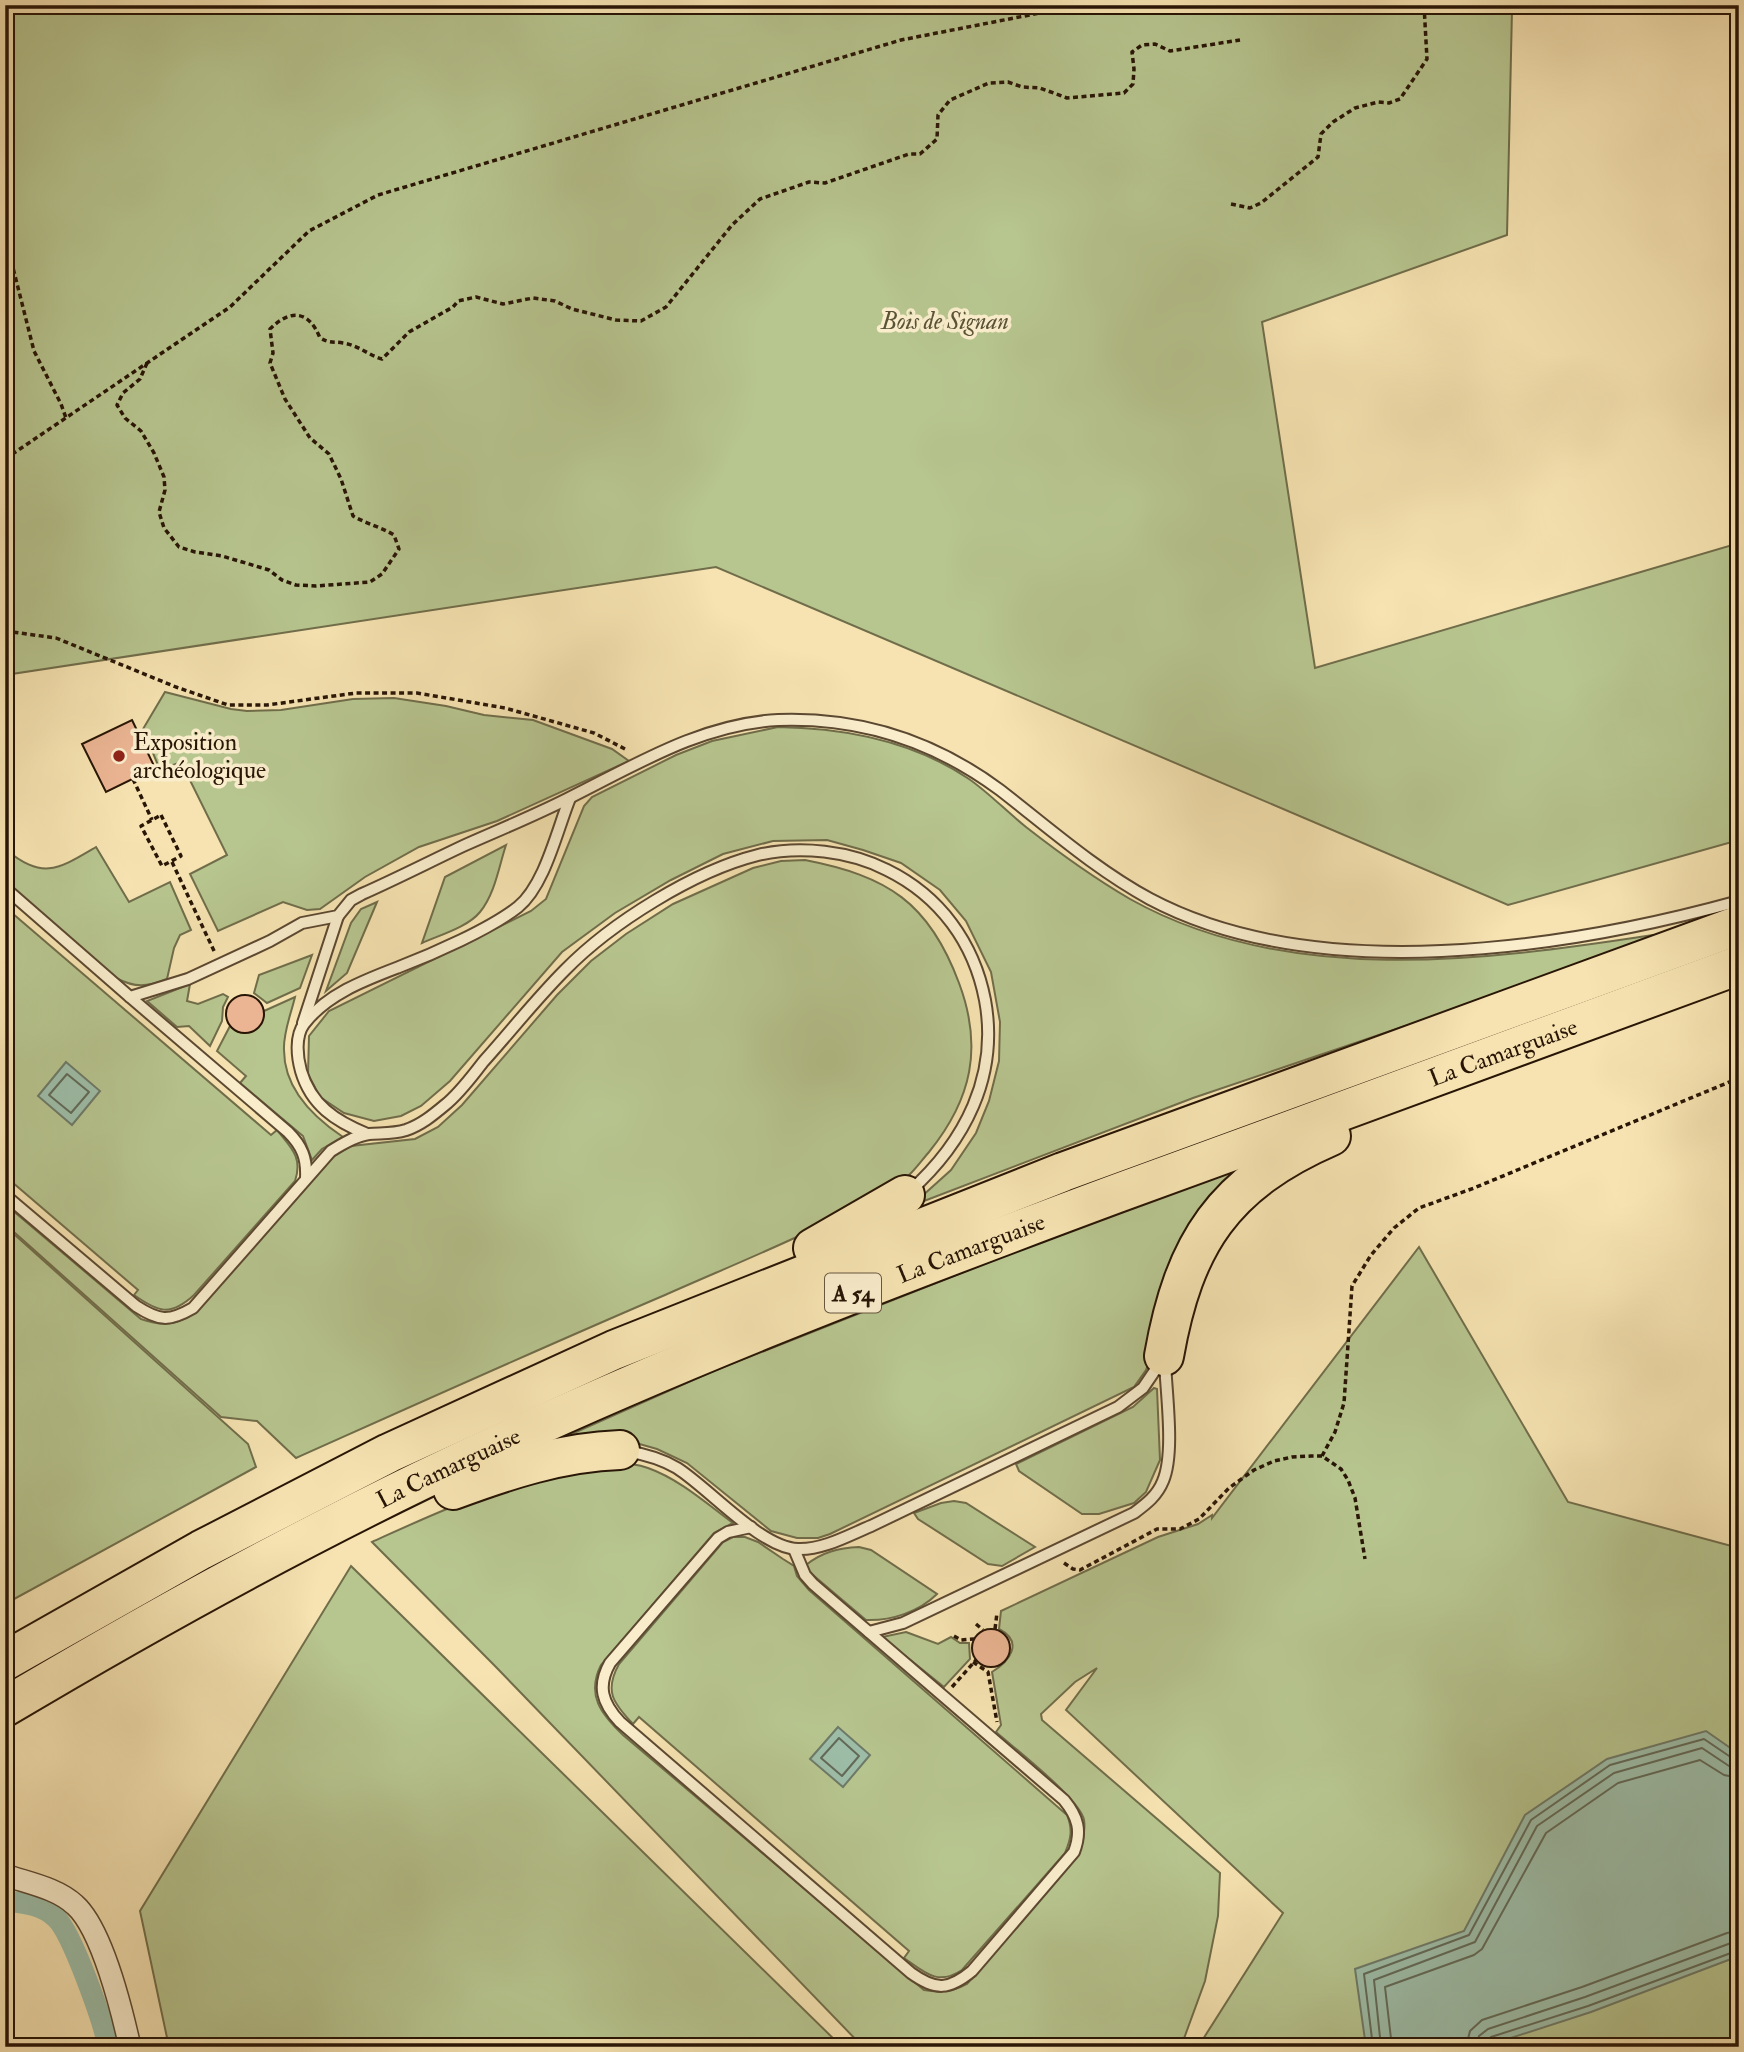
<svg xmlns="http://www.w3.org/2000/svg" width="1744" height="2052" font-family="'IM FELL Double Pica',serif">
<rect width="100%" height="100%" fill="#f6e3b1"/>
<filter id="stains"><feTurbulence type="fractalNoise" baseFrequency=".00286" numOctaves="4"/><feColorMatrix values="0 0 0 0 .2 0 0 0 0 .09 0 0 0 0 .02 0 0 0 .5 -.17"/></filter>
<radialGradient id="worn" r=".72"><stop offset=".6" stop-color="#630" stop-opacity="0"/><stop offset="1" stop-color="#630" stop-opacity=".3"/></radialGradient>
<g fill="#b7c58f" stroke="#706d4a" stroke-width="2">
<polygon points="5,5 1520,5 1512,10 1507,235 1262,322 1315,668 1739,543 1739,840 1508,905 716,567 5,675"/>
<polygon points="165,692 231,709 247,711 281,710 353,699 394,698 446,706 484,715 533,720 612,749 629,761 497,821 419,847 365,877 320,909 307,910 283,902 218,931 190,874 227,855 181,762 160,770 143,729"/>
<path d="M778,727c66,1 135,14 191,52 20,14 37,32 57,48 32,25 68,51 104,72 157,88 353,62 523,36l2,3 -117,43 -345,117 -282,108 40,-36 25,-37 13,-32 10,-40 1,-39 -9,-50 -25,-51 -26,-31 -39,-27 -38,-13 -36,-10 -54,1 -50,13 -52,26 -56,33 -53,39 -112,129 -29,25 -20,10 -27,5 -30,-8 -24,-16 -12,-23 1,-38 20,-25 202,-100 15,-12 38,-93 8,-9 84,-42 36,-14z"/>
<path d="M506,845c-7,21 -11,49 -26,67 -12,15 -40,23 -58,31l23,-66z"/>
<path d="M96,847l33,55 41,-20 21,48 -11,5 -6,13 -7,31c-20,8 -32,9 -51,-1l-111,-95v-34c38,31 52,21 91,-2z"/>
<path d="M805,860c82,16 124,42 154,123 24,64 13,116 -30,169 -7,8 -14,18 -22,25 -32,25 -69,41 -106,58 -45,21 -91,40 -136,60 -124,53 -246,108 -369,163l-39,-37 -36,-4 -216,-193v-20l136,115c23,8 37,6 56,-8l136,-154 18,-11 64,-7 23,-12 24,-22 95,-110 34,-34 35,-27 47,-30 80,-36 28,-7z"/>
<polygon points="377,902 347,973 326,991 351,923 361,909"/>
<path d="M5,907l266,228 6,-5c14,18 26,27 18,51l-101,114c-24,22 -36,17 -60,0l4,-5 -133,-114z"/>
<polygon points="312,955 300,988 267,1003 254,993 259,975"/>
<polygon points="190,984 187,1001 198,1004 223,994 228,997 223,1007 222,1021 210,1046 189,1026 177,1027 147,1001"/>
<path d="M295,997c-4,17 -12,36 -11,53 0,39 29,67 59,87l-21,12 -10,11 -9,-24 -63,-53 6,-7 -29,-25 13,-25c14,14 34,5 34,-15z"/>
<polygon points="1247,1166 1155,1346 1146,1370 1134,1387 830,1534 818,1538 797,1538 771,1531 687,1463 657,1449 629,1441 549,1444 711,1372 1017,1251"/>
<polygon points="5,1226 248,1444 256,1467 5,1604"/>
<path d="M1419,1247l149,255 171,46v499h-541l85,-134 -217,-203 31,-42 -22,14 -34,32 1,6 178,153 -2,43 -13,65 -23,63 -2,3h-317l-368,-381 -123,-124c64,-29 208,-98 276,-74 31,11 58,35 85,55l-19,10 -113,132c-15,30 0,49 22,70l301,255c16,3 29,2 43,-6l110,-127c5,-12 9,-24 7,-37 -4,-21 -70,-72 -88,-88l5,-7 -9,-53c18,-11 32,-30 7,-43l2,-18 157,-74 40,-13 14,-9v3z"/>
<polygon points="1154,1388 1157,1389 1160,1460 1146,1492 1134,1503 1099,1514 1082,1514 1019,1471 1016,1464 1133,1407"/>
<polygon points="954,1501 966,1503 1035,1547 1002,1566 988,1564 918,1519 914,1513 941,1503"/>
<path d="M733,1537h12l13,5 25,17 11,7 3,10 12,14 258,225c6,15 4,24 -2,38l-103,117c-24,16 -37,3 -58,-12l5,-7 -270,-234 -6,7c-20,-21 -29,-33 -14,-60l104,-122z"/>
<path d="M859,1547l12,3 66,44c-18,18 -46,27 -71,26l-59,-50 -1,-5c16,-13 33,-17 53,-18z"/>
<polygon points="351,1566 842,2047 169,2047 140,1911"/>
<polygon points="906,1632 938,1644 951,1637 960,1643 969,1643 970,1659 944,1687 882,1637"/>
</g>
<g fill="#9dbea9" stroke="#6e7a68" stroke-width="2">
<polygon points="66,1062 100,1091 72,1125 38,1096"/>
<polygon points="838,1727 870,1755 843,1787 810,1759"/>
<polygon points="1706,1731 1739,1754 1739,1956 1591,2012 1483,2047 1366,2047 1355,1969 1464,1931 1525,1815 1607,1759"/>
</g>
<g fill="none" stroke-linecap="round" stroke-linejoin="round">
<g stroke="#626a58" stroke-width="2">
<polygon points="67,1074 89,1092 71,1113 49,1095"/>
<polygon points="839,1738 859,1756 842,1776 821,1758"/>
<polyline points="1373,2047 1364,1974 1469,1935 1531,1820 1610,1765 1704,1739 1732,1758 1739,1759"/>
<polyline points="1381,2047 1374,1980 1475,1942 1537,1826 1614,1773 1702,1748 1729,1766 1739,1768"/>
<polyline points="1392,2047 1385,1987 1474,1955 1482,1949 1546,1833 1618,1783 1700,1760 1724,1775 1739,1778"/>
<polyline points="1466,2047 1470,2031 1482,2020 1582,1987 1727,1933 1739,1931"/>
<polyline points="1477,2047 1479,2036 1488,2029 1585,1997 1731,1943 1739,1942"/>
<polyline points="1486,2047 1487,2041 1491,2037 1588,2006 1739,1950"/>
</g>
<path stroke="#9dbea9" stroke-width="21" d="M5,1901c18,2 37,3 51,17 16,15 48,105 52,129"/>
</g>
<g fill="#ebb593" stroke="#281506" stroke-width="2">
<polygon points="132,720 155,768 106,792 82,744"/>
<circle cx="245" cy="1014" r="19"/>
<circle cx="991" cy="1648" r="19"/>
</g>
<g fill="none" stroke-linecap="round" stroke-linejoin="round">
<g stroke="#5c4831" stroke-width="14">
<g id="service">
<path d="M5,888l125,109 58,-18 82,-38 32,-18 36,-7 13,-16 11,-6c34,-15 67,-32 101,-48 36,-16 73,-31 108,-49 66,-33 131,-73 207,-77 82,-3 156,21 222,70 49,38 95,79 150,109 166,88 415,50 589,2"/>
<path d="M130,997l158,135c14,14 19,26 18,46"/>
<polyline points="303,1023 338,916"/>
<path d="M367,1134c-32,-13 -56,-29 -66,-63 -4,-14 -6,-35 3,-47 23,-30 61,-44 95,-57 34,-13 91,-38 119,-60 27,-22 39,-77 52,-109"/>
<path d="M5,1195l131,111c23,15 33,16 57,2l138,-157c11,-7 24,-15 38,-17 13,-1 24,0 37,-4 15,-5 27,-15 39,-25 15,-12 27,-29 39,-44 27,-30 52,-62 81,-91 46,-47 129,-99 193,-115 42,-10 92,-4 129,15 53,26 87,73 98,130 14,76 -20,142 -76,192"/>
<path d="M626,1451c18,3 36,8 51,17 33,21 84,80 121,81 25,1 51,-14 73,-23l247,-119 25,-19 19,-28"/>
<path d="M751,1527l-23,5 -10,6 -108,125c-13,23 -8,40 10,59l291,251c25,18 38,17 61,-2l102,-119c8,-21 4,-35 -10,-52l-251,-216 -8,-9 -11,-26"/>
<path d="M869,1632l34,-9 231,-110c12,-9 23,-17 29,-32 12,-28 3,-88 2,-120"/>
</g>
</g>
<g stroke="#5c4831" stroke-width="24">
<path id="minor" d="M5,1875c23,8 52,13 70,30 27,24 47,106 55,142"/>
</g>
<g stroke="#281506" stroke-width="42">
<g id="motorway">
<polyline points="813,1248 905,1195"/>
<path d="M1164,1356c20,-113 59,-173 167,-220"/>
<path d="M453,1490c54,-20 108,-38 167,-40"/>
<polyline points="5,1661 201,1550 389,1453 614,1350 1063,1172 1739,925"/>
<path id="s1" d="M5,1707c136,-81 275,-158 417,-227 225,-109 459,-199 693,-286 208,-76 416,-151 624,-229"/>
</g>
</g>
<g stroke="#281506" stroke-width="3.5" stroke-dasharray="5 3.5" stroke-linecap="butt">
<polyline points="1231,204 1250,208 1261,203 1318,157 1321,134 1333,122 1355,108 1378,102 1389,103 1400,99 1427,59 1424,5"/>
<polyline points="5,236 34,351 61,404 66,418"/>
<path d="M147,363l-7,16 -17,14 -6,12 8,13 16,13 13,22 10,24 1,13 -6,22 5,16 15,19 16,5 27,4 47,14 13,10 14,5 20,1 54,-4 12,-8 17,-25 -5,-14c-13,-8 -27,-11 -41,-19l-12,-37 -12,-25 -19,-16 -25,-39 -15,-36 3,-10 -3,-24c20,-20 39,-19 50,9 11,6 13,3 23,5 15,2 25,12 39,16l27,-27 44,-25 5,-6 18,-4 27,7 30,-6 22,3 17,8 44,11 25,1 25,-14 66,-82 28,-26 49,-17 16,1 84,-29h11l17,-15 1,-24 12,-15 39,-17 19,-1 14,5 18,1 27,10 57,-5 9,-9 1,-15 -2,-17 10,-7 13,-1 15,7 70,-11"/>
<polyline points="5,459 230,307 309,231 378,195 901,40 1040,13 1118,5"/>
<polyline points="5,631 56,638 176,687 228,705 267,705 356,693 417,693 505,708 594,733 627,750"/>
<polyline points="133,779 152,820"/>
<polygon points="161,815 181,856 162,866 141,826"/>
<polyline points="172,862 215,953"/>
<polyline points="1322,1456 1335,1432 1344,1403 1352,1286 1371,1255 1394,1228 1419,1208 1474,1188 1739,1078"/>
<polyline points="1064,1563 1073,1569 1080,1570 1157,1529 1180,1529 1199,1519 1229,1488 1254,1470 1274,1461 1292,1457 1311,1456 1322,1456 1341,1469 1348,1480 1355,1498 1365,1559"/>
<polyline points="976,1624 983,1630"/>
<polyline points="995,1629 997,1613"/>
<polyline points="954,1636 961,1640 974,1639"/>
<polyline points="973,1662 988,1672 997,1722"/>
<polyline points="952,1687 976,1660"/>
</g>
<use href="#service" stroke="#f9edcc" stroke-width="10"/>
<use href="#minor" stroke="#f9edcc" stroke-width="21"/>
<use href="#motorway" stroke="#f6e3b1" stroke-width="38"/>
</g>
<circle fill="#8f2418" stroke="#f9edcc" stroke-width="2.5" cx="119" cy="756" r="7"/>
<g text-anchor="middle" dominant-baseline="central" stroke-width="7" stroke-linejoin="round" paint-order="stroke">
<rect fill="#f9edcc" stroke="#675641" stroke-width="2" x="825" y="1273.5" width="56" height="39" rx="5"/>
<g font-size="23" font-weight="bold" fill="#281506">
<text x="853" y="1293">A 54</text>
</g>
<g font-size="24" font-style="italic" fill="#5a5336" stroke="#f9edcc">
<text x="945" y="321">Bois de Signan</text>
</g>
<g font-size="24" fill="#281506" stroke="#f9edcc" text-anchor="start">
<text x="133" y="742">Exposition<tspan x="133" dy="28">archéologique</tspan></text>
</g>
<g font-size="24" fill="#281506" stroke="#f9edcc">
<text stroke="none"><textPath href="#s1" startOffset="1638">La Camarguaise</textPath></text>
<text stroke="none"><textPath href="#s1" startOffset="1071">La Camarguaise</textPath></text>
<text stroke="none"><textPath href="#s1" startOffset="504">La Camarguaise</textPath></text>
</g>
</g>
<rect width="1744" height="2052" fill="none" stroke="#f6e3b1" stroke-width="28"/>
<rect x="7" y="7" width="1730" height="2038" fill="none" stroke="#281506" stroke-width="3.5"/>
<rect x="14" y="14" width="1716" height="2024" fill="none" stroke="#281506" stroke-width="2"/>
<rect width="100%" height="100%" filter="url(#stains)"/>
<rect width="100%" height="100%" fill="url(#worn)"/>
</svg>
